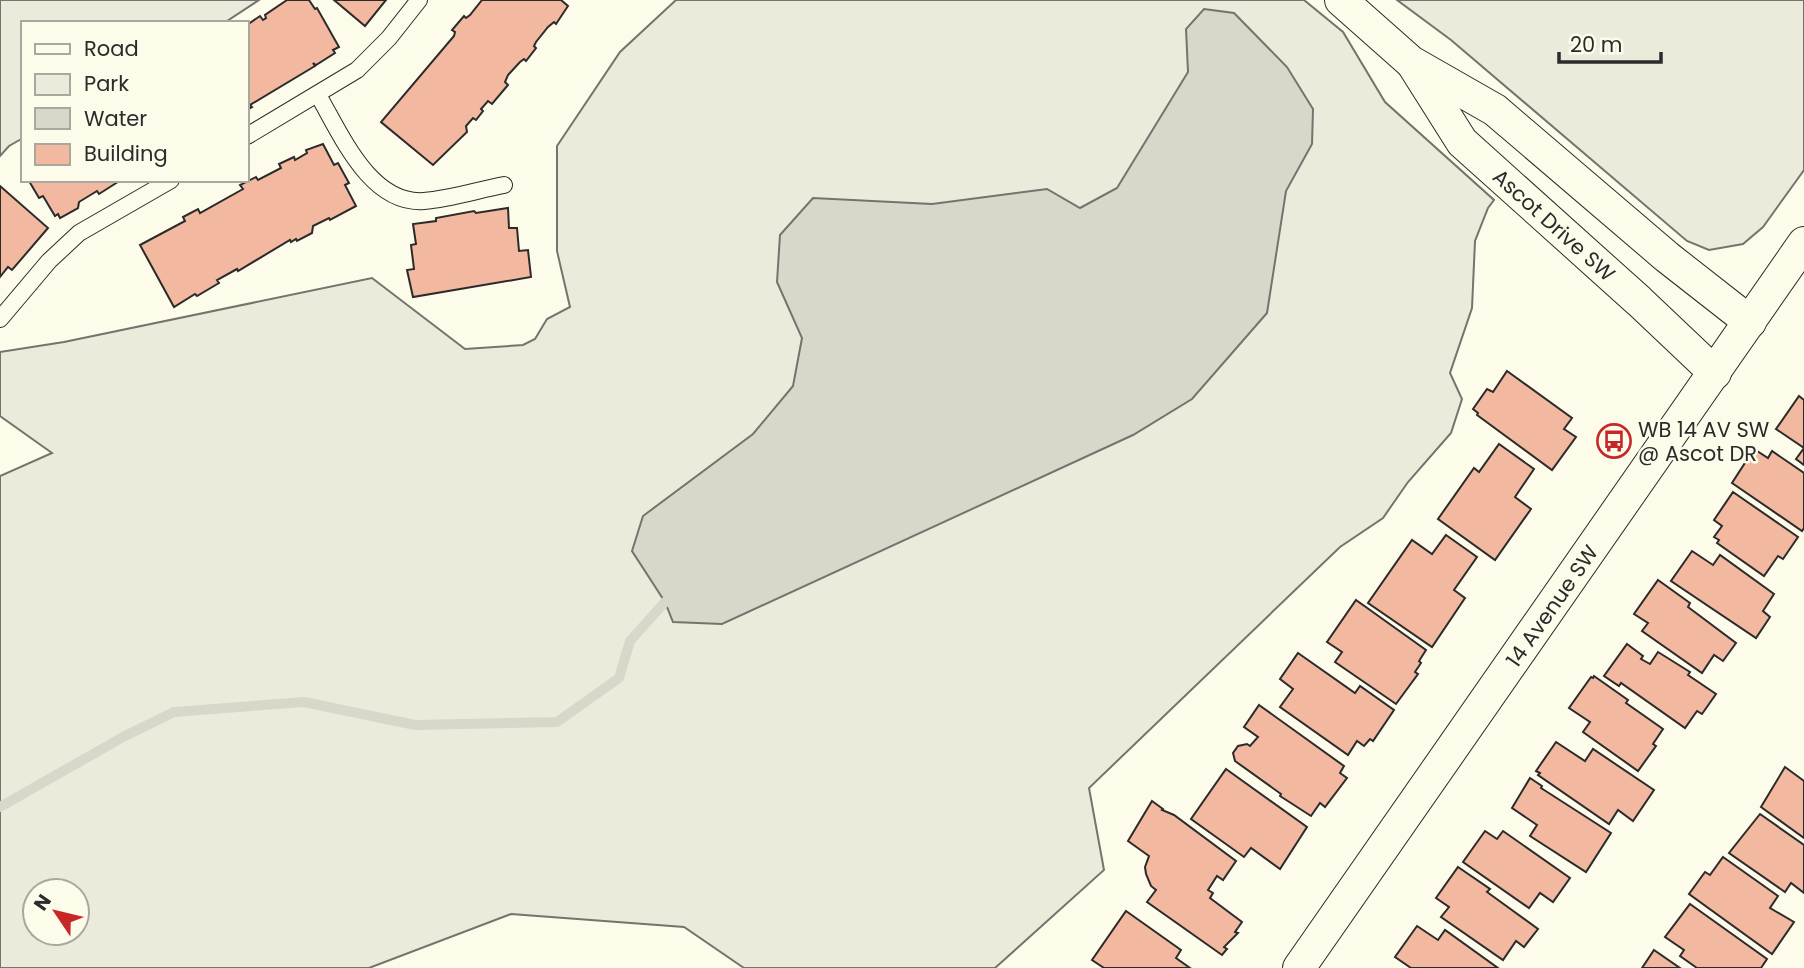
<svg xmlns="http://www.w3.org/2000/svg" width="1804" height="968" font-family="Poppins,sans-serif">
<rect width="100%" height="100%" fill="#fdfbea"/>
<g fill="#ecebdb" stroke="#74746e" stroke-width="2" fill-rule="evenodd">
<polygon points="0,0 259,0 224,23 23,23 23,138 9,146 0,156"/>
<path d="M676,0h628l39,32 42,70 109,98 -6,8 -13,33 -3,67 -22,65 12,26 -11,34 -43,49 -25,36 -43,29 -251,241 15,82 -109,98h-251l-60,-41 -173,-13 -142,54h-369v-492l52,-23 -52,-37v-64l64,-10 308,-64 93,71 58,-4 12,-6 12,-20 23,-12 -13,-56v-105l63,-94zM35,891h42v42h-42z"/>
<polygon points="1397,0 1804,0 1804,170 1763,227 1743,244 1709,250 1687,241 1451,40"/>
</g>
<polygon fill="#d8d7c9" stroke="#74746e" stroke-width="2" points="1204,9 1234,13 1287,67 1313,109 1312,144 1286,191 1267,313 1192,399 1133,435 722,624 673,622 665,602 632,551 643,516 753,434 793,386 802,338 777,282 780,235 813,198 932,204 1047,189 1080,208 1117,188 1188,72 1186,29"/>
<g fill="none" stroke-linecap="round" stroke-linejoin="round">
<polyline stroke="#d8d7c9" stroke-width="10" points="0,807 123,737 174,712 304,702 415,725 557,722 619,678 630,641 665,602"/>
</g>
<g fill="#f2b8a0" stroke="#2b2b2b" stroke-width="2">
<polygon points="287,0 309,0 315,9 317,8 339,47 333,50 335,53 316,65 313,63 315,66 250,105 252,107 247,110 247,25 260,16 263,20 266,18 265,15"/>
<polygon points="334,0 386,0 365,26"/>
<polygon points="482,0 561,0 568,6 556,24 554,22 548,27 536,42 534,46 536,48 526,61 524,59 520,62 508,75 505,82 508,85 492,104 488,101 481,109 483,111 476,120 473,118 466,126 467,132 433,165 381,122 454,36 455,32 452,30 464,16 466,18 470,15"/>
<polygon points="323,144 334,165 338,163 349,183 345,185 356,206 330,220 329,218 313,226 312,233 297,241 296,239 291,242 290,240 238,271 237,269 217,280 219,283 197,296 195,294 174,307 140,245 185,221 183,217 198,209 200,213 243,189 240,185 256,177 258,180 281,168 279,164 294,157 295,160 307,153 306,150"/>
<polygon points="121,180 99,194 97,191 79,202 78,208 60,218 58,214 55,216 43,196 39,198 29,181"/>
<polygon points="0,186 48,228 12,270 8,267 0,277"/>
<polygon points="508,208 509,228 517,228 519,251 528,250 531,277 413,297 407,270 414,269 411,245 416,244 413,224 436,221 436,218 474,211 476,213"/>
<polygon points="1507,371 1572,418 1564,429 1576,437 1552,470 1477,415 1478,413 1473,409 1487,389 1493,392"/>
<polygon points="1799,396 1804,400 1804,465 1796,459 1804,448 1776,429"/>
<polygon points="1499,444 1534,469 1515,497 1531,509 1495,560 1438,519 1474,468 1479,472"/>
<polygon points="1754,449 1768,458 1772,451 1804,473 1804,528 1802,531 1732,483"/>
<polygon points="1733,492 1798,537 1783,559 1778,556 1764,576 1717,543 1719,540 1714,537 1722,526 1714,520"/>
<polygon points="1446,535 1477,557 1454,590 1465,598 1432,647 1368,603 1412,540 1432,554"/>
<polygon points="1692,551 1713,565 1720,555 1774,594 1763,611 1770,617 1756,638 1671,581"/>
<polygon points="1658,580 1690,603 1688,607 1736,643 1723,661 1714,655 1702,673 1642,631 1648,623 1634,614"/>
<polygon points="1356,600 1426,650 1419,661 1421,663 1415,672 1418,674 1396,704 1335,662 1342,652 1327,642"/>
<polygon points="1627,644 1643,656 1641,659 1650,664 1658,652 1690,672 1688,675 1716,694 1702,714 1697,711 1685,728 1621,683 1619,686 1604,676"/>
<polygon points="1298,653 1355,693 1360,686 1394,710 1373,741 1370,739 1364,746 1357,741 1348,755 1280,707 1293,689 1280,679"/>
<polygon points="1594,676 1628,700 1626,703 1663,729 1653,744 1656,746 1638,771 1583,732 1590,722 1569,708 1591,677 1593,678"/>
<polygon points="1259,705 1344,766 1340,773 1347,778 1325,807 1320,803 1311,816 1280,796 1281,794 1235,761 1233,753 1238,746 1247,744 1250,746 1258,737 1244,727"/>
<polygon points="1556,742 1585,761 1593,749 1654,790 1633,821 1618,810 1609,824 1538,775 1540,773 1536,771"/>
<polygon points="1785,767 1804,781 1804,838 1761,807"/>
<polygon points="1226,769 1307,827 1280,869 1251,848 1244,857 1191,819"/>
<polygon points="1530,778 1542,786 1541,788 1611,833 1586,872 1530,836 1537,825 1512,808"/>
<polygon points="1152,801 1163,809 1162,810 1174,815 1236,861 1223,880 1217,876 1208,890 1213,893 1210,898 1242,922 1235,932 1238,933 1224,947 1227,949 1222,955 1147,902 1156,890 1151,886 1146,874 1145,867 1149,856 1128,841"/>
<polygon points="1760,814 1804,845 1804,893 1791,883 1785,892 1729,853"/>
<polygon points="1485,831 1497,839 1503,831 1570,878 1553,902 1540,893 1529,908 1463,862"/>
<polygon points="1723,857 1778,896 1770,908 1794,922 1772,954 1689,894 1705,872 1710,875"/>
<polygon points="1458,867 1490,889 1487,892 1538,929 1524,947 1516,941 1503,960 1441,917 1449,907 1436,898"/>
<polygon points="1690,904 1767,959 1761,968 1697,968 1680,956 1684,950 1665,937"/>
<polygon points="1126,911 1181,950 1176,958 1190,968 1104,968 1092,960"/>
<polygon points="1417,926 1438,940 1445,930 1498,968 1411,968 1395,957"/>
<polygon points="1654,950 1680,968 1642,968"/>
</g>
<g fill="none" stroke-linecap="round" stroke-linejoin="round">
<g stroke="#2b2b2b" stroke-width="18">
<g id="service">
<path d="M318,95c23,39 52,110 106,106 26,-2 54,-11 80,-16"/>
<polyline points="247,136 357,70 389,38 419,0"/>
<polyline points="0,319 49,261 79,233 171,180"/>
</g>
</g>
<g stroke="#2b2b2b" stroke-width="34">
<g id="minor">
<polyline points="1341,0 1411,62 1495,110 1667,257 1750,322"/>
<polyline points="1414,66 1462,142 1639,301 1715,373"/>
<polyline points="1299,968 1804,243"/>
</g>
</g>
<use href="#service" stroke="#fdfbea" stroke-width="16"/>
<use href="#minor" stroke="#fdfbea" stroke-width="32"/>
</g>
<defs>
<g id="bus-ring" transform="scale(1.75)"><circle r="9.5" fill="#fdfbea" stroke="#c62828" stroke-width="1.5"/><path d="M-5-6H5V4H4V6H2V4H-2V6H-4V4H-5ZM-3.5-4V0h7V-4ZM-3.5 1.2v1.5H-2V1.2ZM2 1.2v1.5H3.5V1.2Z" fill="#c62828"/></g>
</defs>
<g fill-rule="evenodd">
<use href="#bus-ring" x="1614" y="441"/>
</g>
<g text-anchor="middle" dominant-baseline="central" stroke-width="5" stroke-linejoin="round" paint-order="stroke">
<g font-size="21" fill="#2b2b2b" stroke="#fdfbea">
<text transform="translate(1554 225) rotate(42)">Ascot Drive SW</text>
<text transform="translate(1552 606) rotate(-55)">14 Avenue SW</text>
</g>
<g font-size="21" fill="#2b2b2b" stroke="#fdfbea" text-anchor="start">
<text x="1638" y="429">WB 14 AV SW<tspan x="1638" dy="24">@ Ascot DR</tspan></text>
</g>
</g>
<rect x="21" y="21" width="228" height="161" fill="#fdfbea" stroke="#a9a89e" stroke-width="2"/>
<rect x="35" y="44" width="35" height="10" fill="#fdfbea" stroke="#a9a89e" stroke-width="2"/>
<text x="84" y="56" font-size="21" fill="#2b2b2b">Road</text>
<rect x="35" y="74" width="35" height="21" fill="#ecebdb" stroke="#a9a89e" stroke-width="2"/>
<text x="84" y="91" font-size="21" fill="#2b2b2b">Park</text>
<rect x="35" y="108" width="35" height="21" fill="#d8d7c9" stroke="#a9a89e" stroke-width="2"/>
<text x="84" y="126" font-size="21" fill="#2b2b2b">Water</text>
<rect x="35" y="144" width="35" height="21" fill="#f2b8a0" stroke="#a9a89e" stroke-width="2"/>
<text x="84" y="161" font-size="21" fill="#2b2b2b">Building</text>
<g transform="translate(56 912) rotate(305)"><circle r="33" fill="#fdfbea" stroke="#a9a89e" stroke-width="2"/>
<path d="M0-5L12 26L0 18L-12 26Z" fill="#c62828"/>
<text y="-10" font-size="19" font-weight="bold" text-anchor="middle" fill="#2b2b2b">N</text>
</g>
<path d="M1559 52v10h102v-10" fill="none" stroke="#2b2b2b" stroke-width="3.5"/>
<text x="1570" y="52" font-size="21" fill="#2b2b2b" stroke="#fdfbea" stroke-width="5" paint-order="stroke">20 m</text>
</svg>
